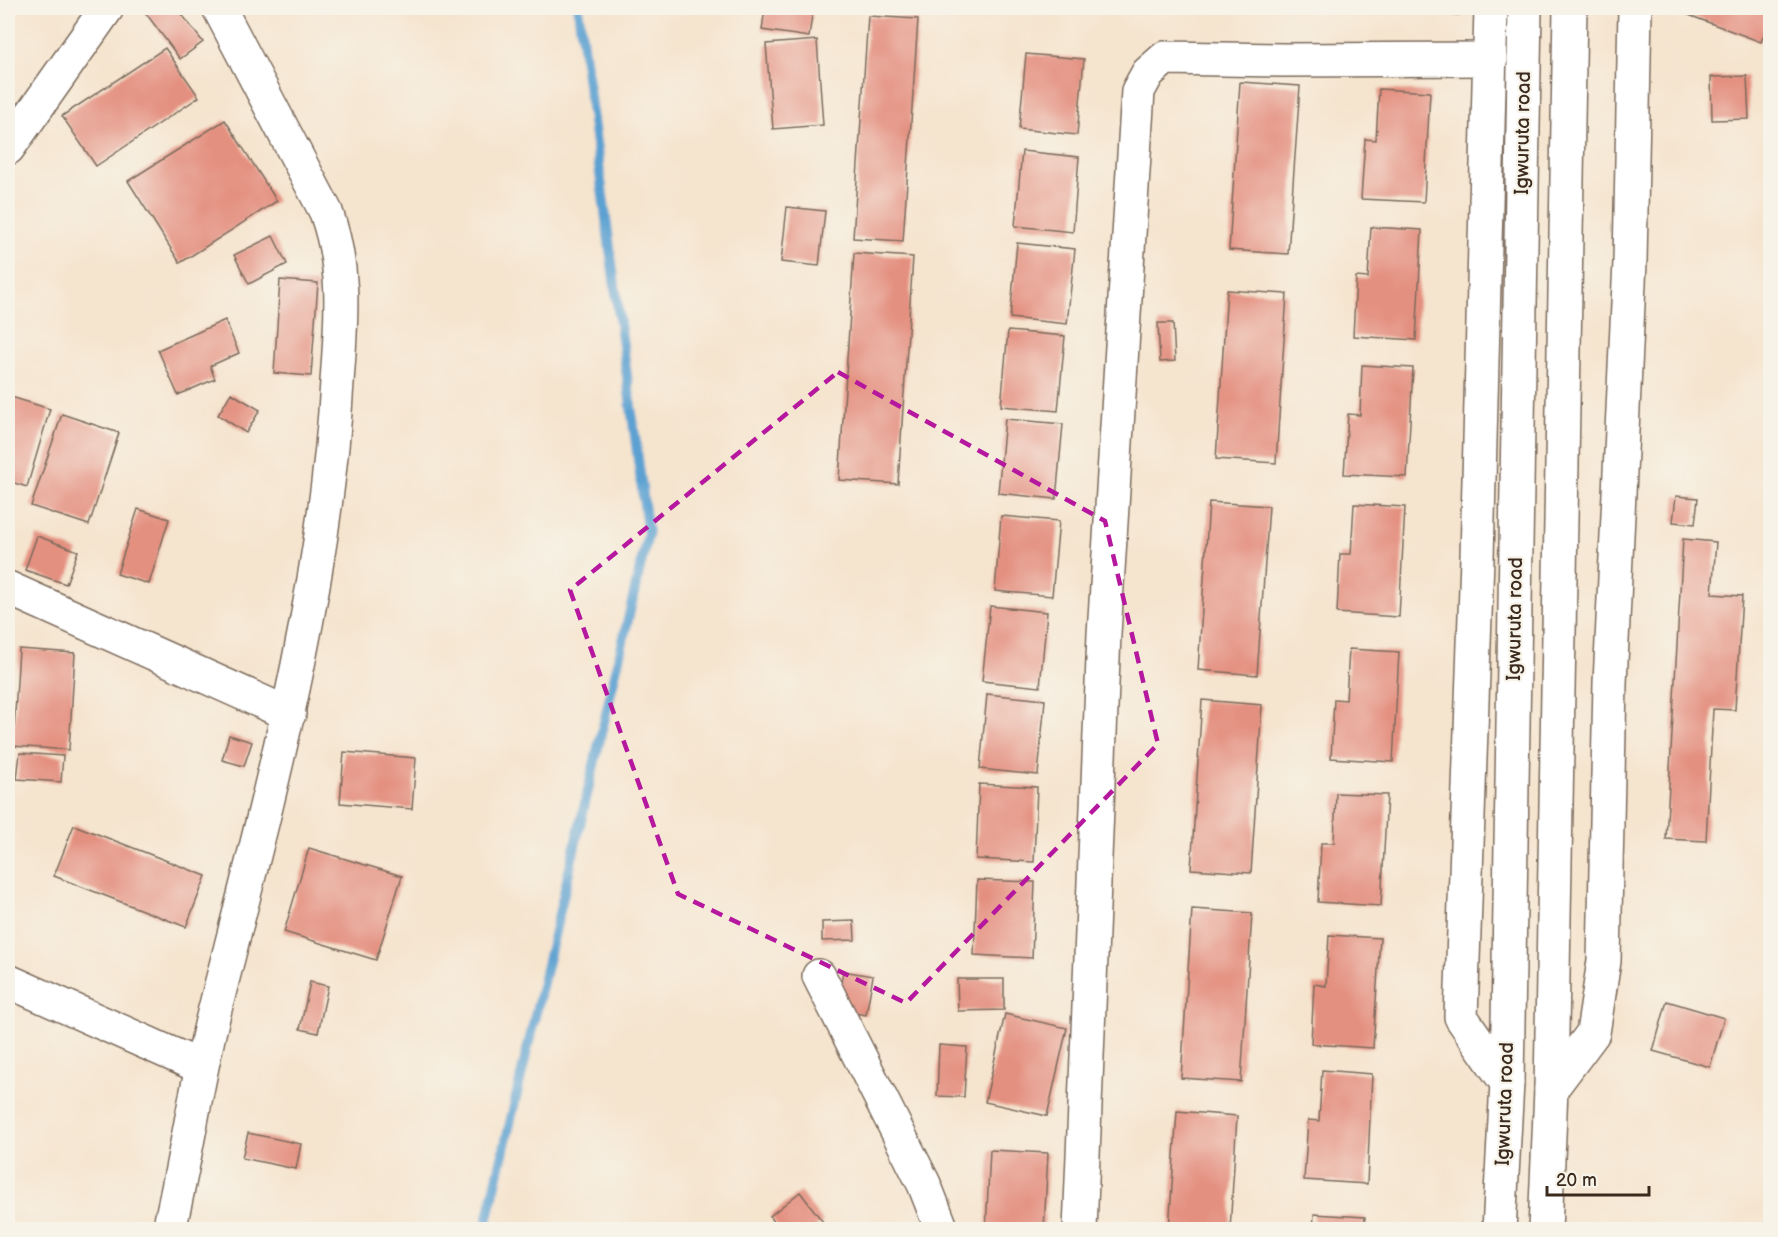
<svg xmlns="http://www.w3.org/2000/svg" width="1778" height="1237" font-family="'Balsamiq Sans',sans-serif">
<rect width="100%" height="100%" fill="#f7f3e8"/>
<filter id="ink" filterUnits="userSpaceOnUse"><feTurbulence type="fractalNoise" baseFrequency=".0167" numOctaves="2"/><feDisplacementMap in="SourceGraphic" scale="12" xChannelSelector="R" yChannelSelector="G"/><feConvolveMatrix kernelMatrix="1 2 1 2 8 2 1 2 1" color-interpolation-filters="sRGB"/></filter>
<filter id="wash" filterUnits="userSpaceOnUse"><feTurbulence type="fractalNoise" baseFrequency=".008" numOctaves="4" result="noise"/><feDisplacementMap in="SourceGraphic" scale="24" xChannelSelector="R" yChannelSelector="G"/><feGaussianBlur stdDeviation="1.35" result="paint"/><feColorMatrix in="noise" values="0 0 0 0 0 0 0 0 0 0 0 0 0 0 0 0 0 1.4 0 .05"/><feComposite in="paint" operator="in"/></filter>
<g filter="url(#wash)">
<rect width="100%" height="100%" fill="#f5e4ce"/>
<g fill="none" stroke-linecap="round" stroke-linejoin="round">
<polyline stroke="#5ca1d1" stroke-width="10" points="485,1230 648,534 578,8"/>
</g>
<g id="blocks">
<g fill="#e49080">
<polygon points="142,8 177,8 203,42 180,59"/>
<polygon points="765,8 813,8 809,37 762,30"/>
<polygon points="1416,8 1460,8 1459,15 1416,12"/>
<polygon points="1689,8 1770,8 1770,18 1761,42 1686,14"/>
<polygon points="868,16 918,19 903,241 853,238"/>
<polygon points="817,40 823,125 773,129 766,44"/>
<polygon points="165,48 199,97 96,166 62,116"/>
<polygon points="1026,54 1084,59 1077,135 1019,129"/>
<polygon points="1747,76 1749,119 1712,120 1711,77"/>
<polygon points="1240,82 1300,86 1288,254 1229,250"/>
<polygon points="1379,89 1430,92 1424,202 1361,199 1365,139 1376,140"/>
<polygon points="225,120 277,201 180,263 128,181"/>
<polygon points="1022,151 1079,157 1073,232 1015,226"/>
<polygon points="787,207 825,211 819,266 781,262"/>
<polygon points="1371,227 1422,230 1416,340 1353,336 1356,277 1368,278"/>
<polygon points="273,236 287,264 249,284 234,255"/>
<polygon points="1017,243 1075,249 1067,324 1010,318"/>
<polygon points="854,253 913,257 898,484 839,480"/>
<polygon points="280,280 318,283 311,376 274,373"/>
<polygon points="1227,290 1287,294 1276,463 1216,459"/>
<polygon points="225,320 239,353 210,366 215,379 178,395 158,350"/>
<polygon points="1158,323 1173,323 1175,361 1160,362"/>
<polygon points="1008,331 1065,336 1058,411 1001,406"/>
<polygon points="1362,365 1413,368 1407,477 1344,474 1348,414 1360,415"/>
<polygon points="231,393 260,410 246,433 218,415"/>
<polygon points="8,396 50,409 27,487 8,481"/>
<polygon points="62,414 119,433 89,525 31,506"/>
<polygon points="1005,419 1063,424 1056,499 998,493"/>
<polygon points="1676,496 1698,498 1695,524 1673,522"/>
<polygon points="1209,502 1269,506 1257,675 1198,670"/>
<polygon points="1354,504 1405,507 1399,617 1337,613 1340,554 1351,554"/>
<polygon points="138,509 169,519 149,584 117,574"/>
<polygon points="1001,516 1059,521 1052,596 995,591"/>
<polygon points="37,536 78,551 66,584 25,570"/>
<polygon points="1683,539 1716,542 1712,594 1742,596 1735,710 1713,709 1706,841 1666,839"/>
<polygon points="990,606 1047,612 1040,687 982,681"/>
<polygon points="19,649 75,653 69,750 13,746"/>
<polygon points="1349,649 1399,652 1393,762 1331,758 1334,699 1346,700"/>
<polygon points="987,694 1045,700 1038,775 980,769"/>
<polygon points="1202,700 1262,705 1251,873 1191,869"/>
<polygon points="229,735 252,742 244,766 222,760"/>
<polygon points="344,752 416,758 412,809 340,803"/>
<polygon points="20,753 63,756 61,782 17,779"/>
<polygon points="979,784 1037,787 1034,862 976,859"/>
<polygon points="1336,793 1387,795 1381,906 1318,902 1321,843 1334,843"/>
<polygon points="74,825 206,876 186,927 54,876"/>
<polygon points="309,848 402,876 376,960 284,932"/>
<polygon points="977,880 1035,882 1032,958 974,955"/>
<polygon points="1192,909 1252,913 1241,1082 1181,1078"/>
<polygon points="854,921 855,940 822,941 822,922"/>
<polygon points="1329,935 1380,938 1373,1048 1311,1044 1314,984 1326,986"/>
<polygon points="843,971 873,976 866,1015 836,1010"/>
<polygon points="957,979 1004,979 1004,1010 958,1011"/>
<polygon points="310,982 328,986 318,1033 300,1029"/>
<polygon points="1667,1001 1724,1018 1710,1067 1653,1051"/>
<polygon points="1005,1014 1067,1028 1047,1116 985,1102"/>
<polygon points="939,1045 967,1047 964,1097 937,1096"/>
<polygon points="1322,1070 1372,1074 1367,1184 1304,1180 1308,1120 1319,1121"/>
<polygon points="1177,1111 1237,1116 1230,1230 1169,1230"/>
<polygon points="248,1133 301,1144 296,1169 242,1158"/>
<polygon points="990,1150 1048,1153 1044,1230 986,1230"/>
<polygon points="800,1192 823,1222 812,1230 780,1230 770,1216"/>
<polygon points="1314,1214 1365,1217 1364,1230 1313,1230"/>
</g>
</g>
</g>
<g filter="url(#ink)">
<use href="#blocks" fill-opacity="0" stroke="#7c6b5c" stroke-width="1.5"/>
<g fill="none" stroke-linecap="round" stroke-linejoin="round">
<g stroke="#7c6b5c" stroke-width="36">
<g id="minor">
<polyline points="1491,8 1477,558 1461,1017 1507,1083"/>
<polyline points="8,148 107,8"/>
<polyline points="8,588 289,714"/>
<polyline points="819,976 924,1184 942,1230"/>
<polyline points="8,981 201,1067"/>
<polyline points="1551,1089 1593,1033 1604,961 1610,683 1630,262 1635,8"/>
<path d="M169,1230c16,-68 26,-137 42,-205 53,-211 114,-426 126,-643 4,-61 10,-111 -11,-170l-107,-204"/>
<polyline points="1080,1230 1104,634 1138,91 1148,73 1165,58 1284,60 1491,59"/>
</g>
</g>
<g stroke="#7c6b5c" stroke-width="36">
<g id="major">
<polyline points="1499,1230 1507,1083 1525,8"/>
<polyline points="1545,1230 1551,1089 1570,8"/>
</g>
</g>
<use href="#minor" stroke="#fff" stroke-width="33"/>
<use href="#major" stroke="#fff" stroke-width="33"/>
</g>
</g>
<path fill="none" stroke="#b5179e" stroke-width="4.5" stroke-dasharray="12 8" stroke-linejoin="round" d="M838,372l267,149 53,223 -252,259 -228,-109 -108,-304z"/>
<g text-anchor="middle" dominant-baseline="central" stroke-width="4.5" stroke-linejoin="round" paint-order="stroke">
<g font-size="20" fill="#3b2a1e" stroke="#f7f3e8">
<text transform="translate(1523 133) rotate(-89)">Igwuruta road</text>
<text transform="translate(1515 619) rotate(-89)">Igwuruta road</text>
<text transform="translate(1505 1104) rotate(-88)">Igwuruta road</text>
</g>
</g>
<rect width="1778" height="1237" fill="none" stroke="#f7f3e8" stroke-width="30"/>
<path d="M1547 1186v9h102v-9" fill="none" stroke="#3b2a1e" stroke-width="3"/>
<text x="1556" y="1186" font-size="18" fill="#3b2a1e" stroke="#f7f3e8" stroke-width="4.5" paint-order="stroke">20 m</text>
</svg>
